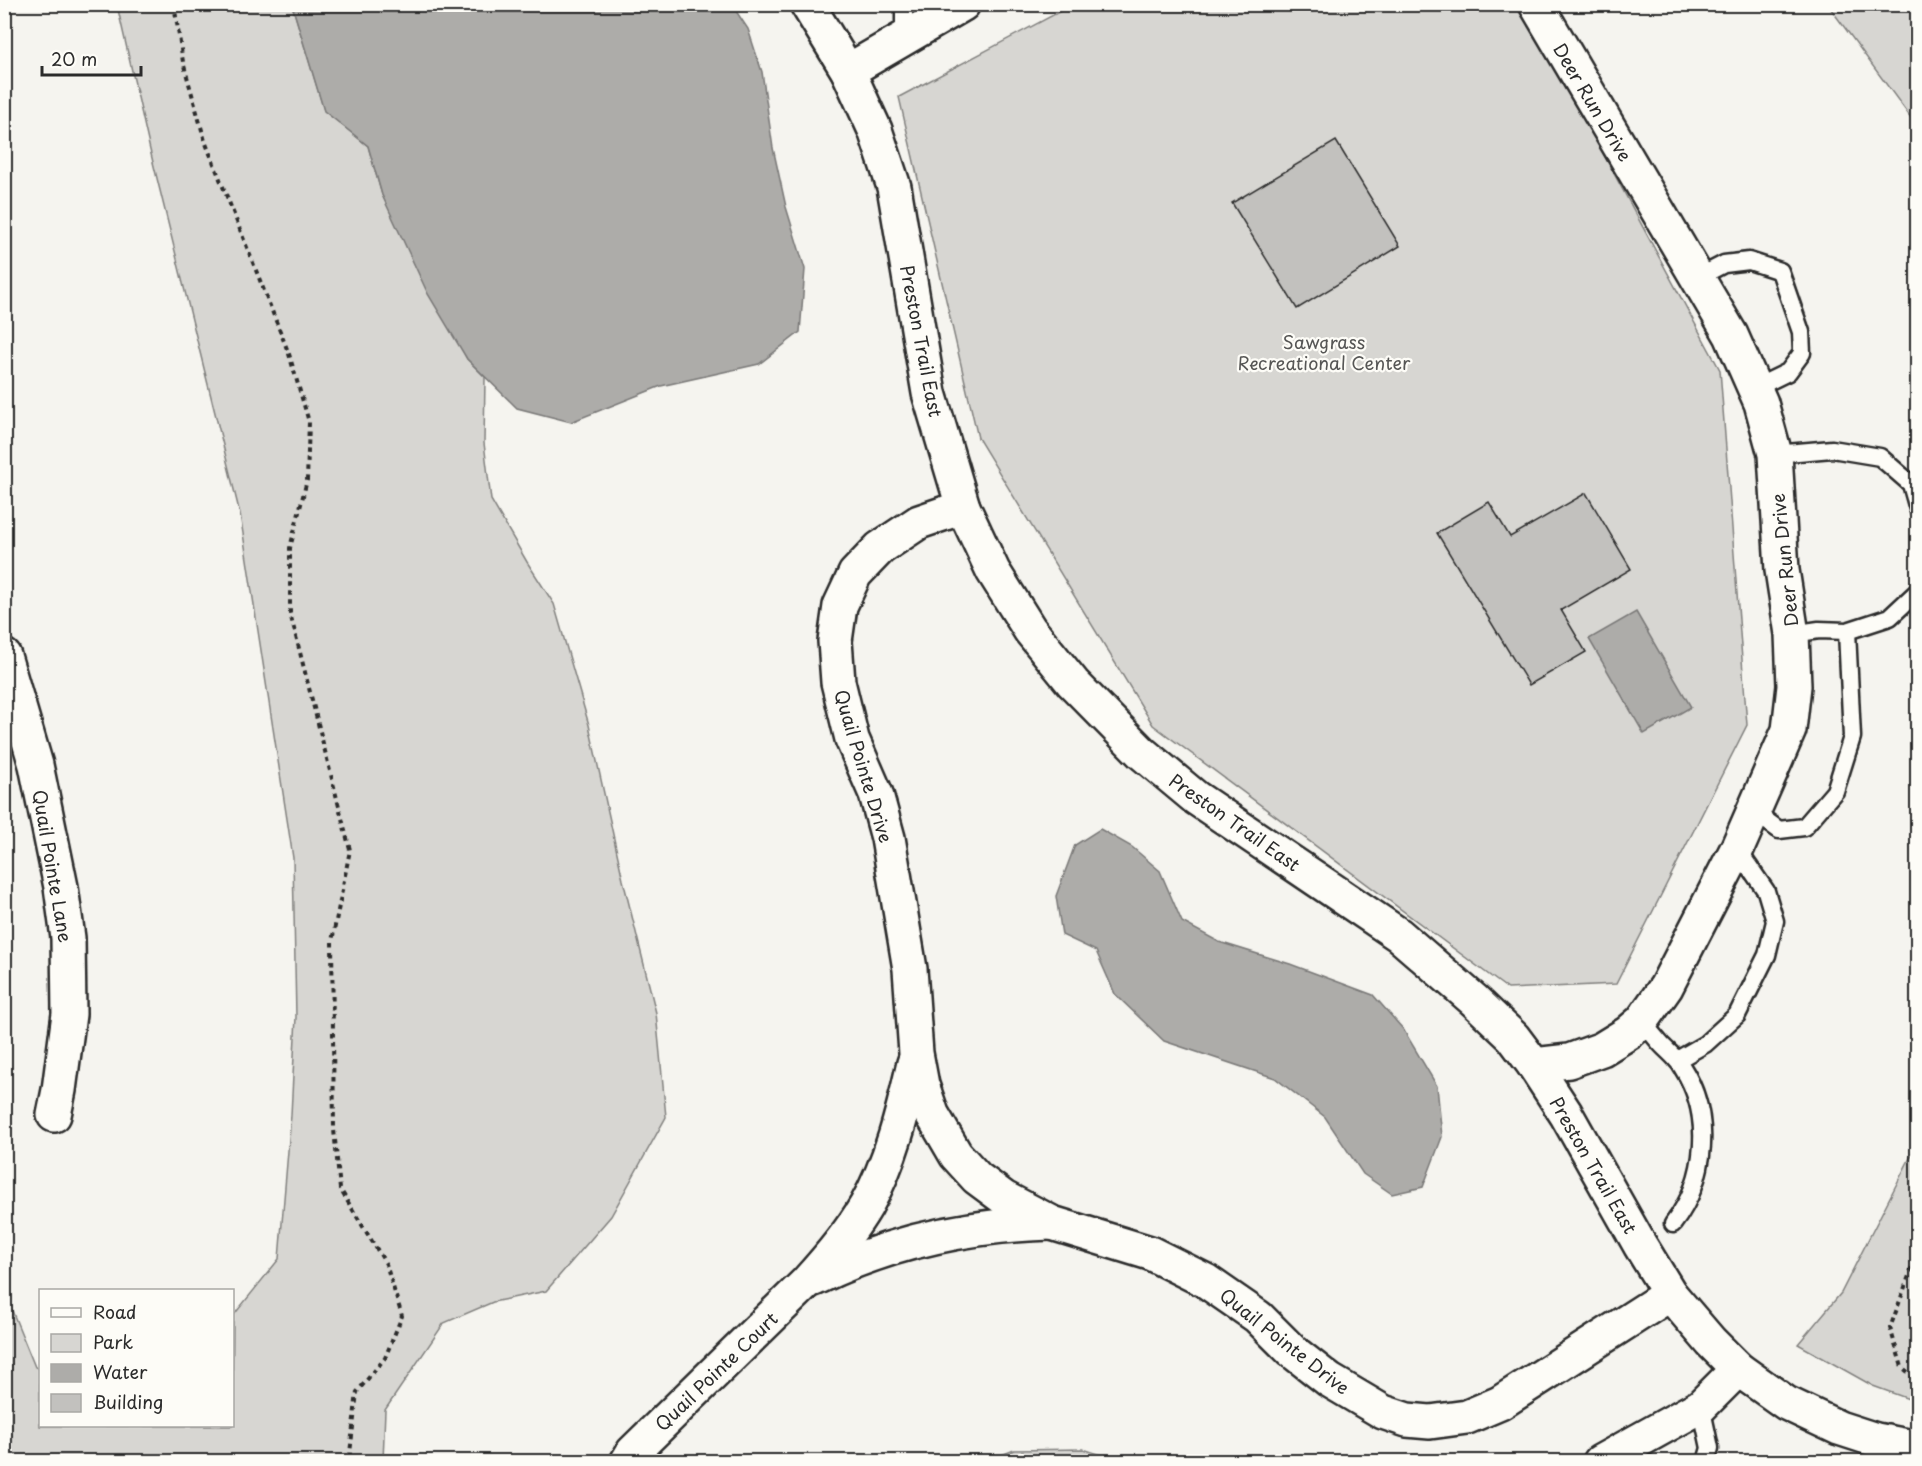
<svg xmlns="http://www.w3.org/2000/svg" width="1922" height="1466" font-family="'Playpen Sans',sans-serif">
<rect width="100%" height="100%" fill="#f5f4ef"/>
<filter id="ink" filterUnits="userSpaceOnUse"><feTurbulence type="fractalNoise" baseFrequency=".0167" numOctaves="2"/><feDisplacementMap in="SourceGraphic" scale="12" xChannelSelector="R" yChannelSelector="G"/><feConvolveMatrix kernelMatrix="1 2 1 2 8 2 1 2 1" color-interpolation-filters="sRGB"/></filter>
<g filter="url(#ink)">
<g fill="#d7d6d2" stroke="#81807e" stroke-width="1.5">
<polygon points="117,5 292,5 324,110 368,146 382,195 467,359 485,377 484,443 491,500 527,562 554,604 589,725 623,880 656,1013 666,1117 611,1216 546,1291 493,1302 444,1323 385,1410 383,1461 5,1461 4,1291 35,1367 40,1369 40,1426 232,1426 233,1316 279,1259 291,1115 296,1017 293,858 240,514 150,150"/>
<polygon points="1072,5 1523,5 1720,370 1747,725 1616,984 1508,989 1153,725 978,438 899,97"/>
<polygon points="1828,5 1917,5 1917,126"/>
<polygon points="1917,1144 1917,1402 1873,1386 1798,1344 1841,1293"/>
<polygon points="1083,1449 1120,1461 986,1461 1014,1450"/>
</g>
<g fill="#adaca9" stroke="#797877" stroke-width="1.5">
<polygon points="292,5 732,5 748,29 762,72 773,148 786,207 805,269 800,332 759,364 661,386 571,422 517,408 467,359 428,294 382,195 368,146 324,111"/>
<polygon points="1636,612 1691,707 1644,734 1589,639"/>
<polygon points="1100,829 1132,847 1160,871 1182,922 1219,942 1290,964 1373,995 1403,1029 1437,1086 1442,1137 1423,1187 1392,1194 1363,1174 1325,1117 1275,1078 1164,1041 1115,994 1096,951 1062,935 1056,896 1075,845"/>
</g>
<g fill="#c2c1be" stroke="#2b2b2b" stroke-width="1.5">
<polygon points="1336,141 1400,246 1297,309 1232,203"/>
<polygon points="1586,493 1631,569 1561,610 1586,652 1529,685 1437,533 1489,502 1510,537"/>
</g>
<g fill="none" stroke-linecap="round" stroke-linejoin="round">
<g stroke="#2b2b2b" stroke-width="21">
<g id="service">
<polyline points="904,39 904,4"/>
<polyline points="1697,278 1724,264 1749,261 1780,271 1801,332 1802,353 1788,372 1755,388"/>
<polyline points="1775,454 1832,449 1880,457 1911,484 1918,509"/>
<polyline points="1792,634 1819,630 1847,631 1890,617 1918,591"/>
<polyline points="1753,811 1779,830 1804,827 1835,791 1852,737 1847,631"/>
<path d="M1642,1021c6,8 12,15 18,22 7,8 16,14 22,24 31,48 25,112 -9,157"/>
<polyline points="1677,1060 1705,1044 1737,1015 1767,955 1775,921 1766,891 1737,849"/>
<polyline points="1701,1406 1710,1448 1706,1462"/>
</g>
</g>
<g stroke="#2b2b2b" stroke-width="38">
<g id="minor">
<polyline points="807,4 848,71 875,130 894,187 929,393 963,507 993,571 1030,630 1073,683 1142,753 1196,798 1399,935 1474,1000 1513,1037 1534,1065 1566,1114 1640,1245 1670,1294 1711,1342 1738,1369 1786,1403 1839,1428 1876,1440 1918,1448"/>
<polyline points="848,71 963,4"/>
<polyline points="963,507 919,522 880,548 855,574 840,606 835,641 838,682 852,739 876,794 888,838 910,969 916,1053 922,1085 932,1114 956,1155 977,1178 1004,1198 1052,1223 1150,1253 1206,1281 1258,1317 1292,1351 1329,1380 1383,1412 1407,1420 1430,1422 1467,1417 1500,1403 1670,1294"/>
<polyline points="4,656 36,765 61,887 68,938 69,1014 59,1090 54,1115"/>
<polyline points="1534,1065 1569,1061 1602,1049 1628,1033 1642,1021 1666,987 1737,849 1789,730 1794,686 1792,634 1782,570 1775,454 1761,403 1731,335 1536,4"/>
<path d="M814,1279c73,-36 155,-54 237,-56"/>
<path d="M627,1462l6,-10 174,-170c21,-23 43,-49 59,-76 25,-44 37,-94 48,-143"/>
<polyline points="1600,1462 1701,1406 1738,1369"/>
</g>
</g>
<g stroke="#2b2b2b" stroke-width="4" stroke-dasharray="4.5 4.5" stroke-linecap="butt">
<polyline points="174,4 183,62 205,141 289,354 309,422 307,480 290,548 290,613 350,850 332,941 334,1130 340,1189 386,1264 402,1316 385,1358 357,1392 349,1462"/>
<polyline points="1913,4 1918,11"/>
<polyline points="1918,1251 1890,1328 1902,1367 1918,1381"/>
</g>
<use href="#service" stroke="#fdfcf7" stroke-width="16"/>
<use href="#minor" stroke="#fdfcf7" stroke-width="33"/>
</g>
</g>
<g text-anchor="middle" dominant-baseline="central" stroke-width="4.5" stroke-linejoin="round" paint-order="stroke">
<g font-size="18" fill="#2b2b2b" stroke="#fdfcf7">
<text transform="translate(1593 102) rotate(59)">Deer Run Drive</text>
<text transform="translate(922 341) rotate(79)">Preston Trail East</text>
<text transform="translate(1784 560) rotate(-96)">Deer Run Drive</text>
<text transform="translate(864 766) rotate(73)">Quail Pointe Drive</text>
<text transform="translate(1235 822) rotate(35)">Preston Trail East</text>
<text transform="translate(53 866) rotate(80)">Quail Pointe Lane</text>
<text transform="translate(1594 1165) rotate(60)">Preston Trail East</text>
<text transform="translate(1285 1341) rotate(38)">Quail Pointe Drive</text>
<text transform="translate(716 1371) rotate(-44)">Quail Pointe Court</text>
</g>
<g font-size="18" fill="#565655" stroke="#fdfcf7">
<text x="1324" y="341">Sawgrass<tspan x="1324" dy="21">Recreational Center</tspan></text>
</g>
</g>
<rect width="1922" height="1466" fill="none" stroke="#fdfcf7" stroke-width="24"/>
<rect x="12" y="12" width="1898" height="1442" fill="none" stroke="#2b2b2b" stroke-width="2" filter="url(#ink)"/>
<rect x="39" y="1289" width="195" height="138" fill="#fdfcf7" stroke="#a9a8a5" stroke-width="1.5"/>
<rect x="51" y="1308" width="30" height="9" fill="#fdfcf7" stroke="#a9a8a5" stroke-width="1.5"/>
<text x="93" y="1319" font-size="18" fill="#2b2b2b">Road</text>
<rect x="51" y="1334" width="30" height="18" fill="#d7d6d2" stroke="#a9a8a5" stroke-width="1.5"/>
<text x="93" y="1349" font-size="18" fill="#2b2b2b">Park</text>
<rect x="51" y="1364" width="30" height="18" fill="#adaca9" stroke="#a9a8a5" stroke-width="1.5"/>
<text x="93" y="1379" font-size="18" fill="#2b2b2b">Water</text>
<rect x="51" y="1394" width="30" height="18" fill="#c2c1be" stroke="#a9a8a5" stroke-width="1.5"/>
<text x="93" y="1409" font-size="18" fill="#2b2b2b">Building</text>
<path d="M42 66v9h99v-9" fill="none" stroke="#2b2b2b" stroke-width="3"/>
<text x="51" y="66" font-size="18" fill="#2b2b2b" stroke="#fdfcf7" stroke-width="4.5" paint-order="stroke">20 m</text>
</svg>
